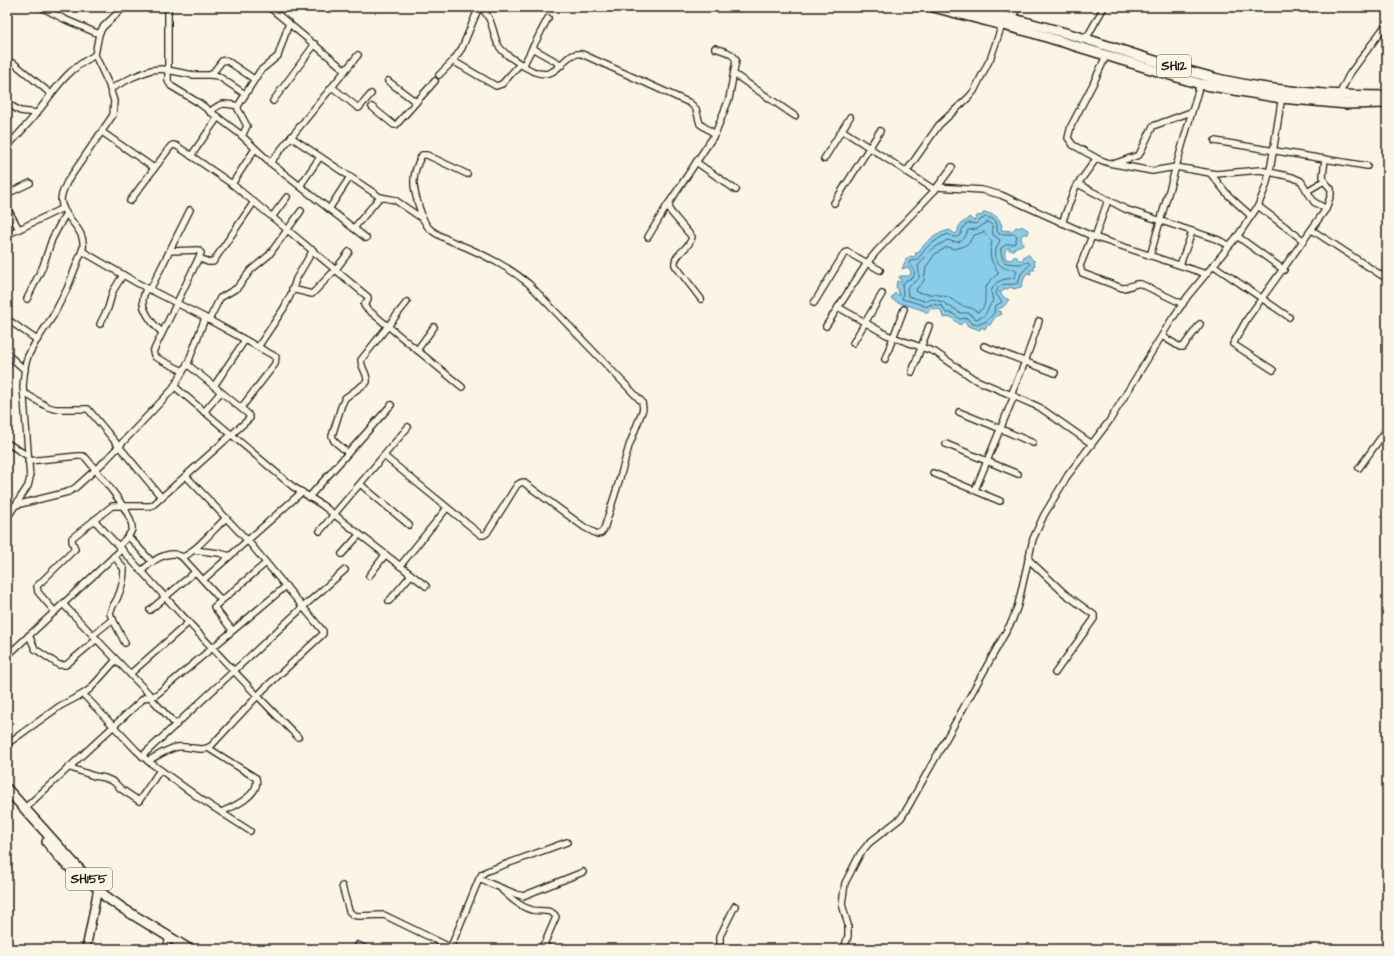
<svg xmlns="http://www.w3.org/2000/svg" width="1394" height="956" font-family="'Architects Daughter',sans-serif">
<rect width="100%" height="100%" fill="#fcf5e5"/>
<filter id="ink" filterUnits="userSpaceOnUse"><feTurbulence type="fractalNoise" baseFrequency=".025" numOctaves="2"/><feDisplacementMap in="SourceGraphic" scale="8" xChannelSelector="R" yChannelSelector="G"/><feConvolveMatrix kernelMatrix="1 2 1 2 8 2 1 2 1" color-interpolation-filters="sRGB"/></filter>
<g filter="url(#ink)">
<path fill="#88cde9" stroke="#5d8697" d="M984,212c10,3 15,3 18,15l-1,1v2l11,1 4,-4 4,1 1,-2 7,4 1,3 -2,2 -2,-2 -4,3v3l3,5 -10,4v2h-5v-3c-5,3 -5,7 -3,12l5,1 5,-5 1,3 2,2h4l1,-4 2,-1h3l4,6 1,-1 1,5 -2,3 2,2h-5l1,4 -4,-1 -2,3 -4,11 -8,2 -2,-2 -4,2 -2,-1 -3,4h-3l6,6 4,2 -6,7 -5,2v3l3,-1 1,3 -7,3 -5,8h-3l-2,4 -4,-2 -1,3 -12,-4 -3,-5 -5,4 -9,-8 -8,1 -2,-8 -10,-2 -3,5c-12,-7 -24,-7 -37,-14l4,-6 5,3 -4,-10 1,-5 4,1 1,-3 -3,-1 1,-2h10l1,-4 -3,-5 -6,2c3,-6 2,-10 9,-13l3,1 2,-2 -1,-2h3c6,-11 20,-21 32,-23l5,4 3,-2c-1,-9 7,-9 11,-15l5,4 3,-5 6,-1z"/>
<g fill="none" stroke-linecap="round" stroke-linejoin="round">
<g stroke="#47636e" stroke-width="1">
<path d="M987,217l8,3 2,5v6l2,3h16l2,2 -2,7 -3,1h-5l-6,4v6l3,8c5,2 18,3 24,0l2,2 -9,10 -3,9c-9,4 -19,-4 -22,11l6,8 -7,4 -1,7 -7,8 -10,4 -6,-2 -4,-5 -7,1 -8,-6h-6l-4,-7 -11,-2 -5,3 -6,-3 -18,-5 1,-5 -1,-8 4,-6 7,-2c3,-6 1,-10 -4,-15l1,-2 7,-1 11,-14 13,-9 7,-3c5,3 8,5 13,0 1,-4 2,-10 9,-11 2,0 4,1 6,1l4,-4z"/>
<path d="M988,222l4,3 1,10 7,5c-1,3 -3,6 -4,9 -3,13 7,22 19,20l2,2 -3,7c-11,1 -19,2 -23,14l2,9c-7,8 -4,15 -17,18l-7,-6h-9l-5,-4 -5,-2 -7,-5 -11,-3 -7,2 -17,-5 -1,-8c8,-10 15,-3 11,-22l13,-16 16,-10c12,4 17,2 21,-10l9,-1z"/>
<path d="M984,232l8,10c-4,13 -1,20 7,31 -5,4 -10,8 -13,14 -3,9 3,21 -9,25 -6,-6 -10,-4 -17,-7 -5,-3 -10,-8 -16,-9 -9,-3 -18,-1 -27,-4l-1,-3 8,-8 2,-14 9,-13 12,-7 7,2 8,-2 7,-4 4,-7z"/>
</g>
<g stroke="#1c1c1c" stroke-width="8">
<g id="minor">
<polyline points="41,7 64,19 99,34"/>
<polyline points="168,7 168,81 171,86 199,103 240,134 273,165 366,238"/>
<polyline points="269,7 345,70"/>
<path d="M480,7c13,11 12,24 18,38 5,8 13,13 21,18 42,30 38,-12 63,-9l108,49 6,6 4,15 15,10"/>
<polyline points="7,10 10,7"/>
<polyline points="1011,19 1018,7"/>
<polyline points="1086,39 1104,7"/>
<polyline points="532,48 562,65"/>
<polyline points="1106,56 1093,84 1071,126 1068,138 1073,145 1098,159 1109,163 1152,171 1176,167 1216,174 1260,170 1292,177 1301,181 1314,202 1326,209"/>
<polyline points="453,61 496,86 502,84 520,64"/>
<polyline points="7,64 13,63 16,65 51,94"/>
<polyline points="523,66 548,18"/>
<polyline points="734,74 795,116"/>
<polyline points="211,75 222,61 226,60 254,79"/>
<polyline points="439,75 453,61 462,48 479,7"/>
<polyline points="388,81 416,102"/>
<polyline points="332,87 357,107 359,108 371,94"/>
<polyline points="110,89 133,77 151,70 162,69 193,75 211,75 218,76 245,94"/>
<polyline points="1339,95 1349,75 1387,23"/>
<polyline points="273,101 315,44"/>
<polyline points="7,103 20,111 37,113"/>
<polyline points="372,107 394,125 396,125 435,81"/>
<path d="M210,112c11,-10 14,-9 28,-6"/>
<polyline points="842,130 935,190"/>
<polyline points="102,132 154,168"/>
<polyline points="242,136 247,126 238,109 238,106 260,71 278,56 289,23"/>
<polyline points="291,137 380,197 395,200 423,219"/>
<polyline points="1215,141 1367,166"/>
<path d="M7,147c10,-11 20,-22 29,-33 21,-26 28,-42 59,-59"/>
<polyline points="191,156 218,117"/>
<polyline points="824,159 850,117"/>
<polyline points="696,162 736,190"/>
<polyline points="270,163 358,55"/>
<polyline points="1116,163 1139,155 1153,126 1191,112"/>
<polyline points="906,172 939,125 969,97 974,91 991,57 1002,25"/>
<polyline points="1210,173 1228,195 1251,216"/>
<polyline points="232,184 255,149"/>
<polyline points="1078,184 1125,209 1216,239 1229,245"/>
<polyline points="300,186 320,157"/>
<polyline points="937,187 982,190 1001,195 1094,237 1206,274"/>
<polyline points="1307,191 1324,181"/>
<polyline points="7,194 30,183"/>
<polyline points="130,201 171,146 173,145 177,146 232,184 254,202 368,297 368,300 364,305 366,308 462,387"/>
<polyline points="834,203 880,131"/>
<polyline points="1258,206 1304,241"/>
<polyline points="7,208 19,229"/>
<polyline points="329,209 350,177"/>
<polyline points="272,217 287,197"/>
<polyline points="1062,223 1075,188 1096,159"/>
<polyline points="354,228 380,197"/>
<polyline points="1312,230 1387,279"/>
<polyline points="7,235 63,208"/>
<path d="M1092,236l-12,30 2,7 40,15c7,1 12,-6 19,-4l42,20"/>
<polyline points="1237,236 1284,270"/>
<polyline points="648,237 668,204"/>
<polyline points="1095,237 1108,200"/>
<polyline points="82,251 139,284 202,316 276,357 275,364 241,408"/>
<polyline points="170,251 198,250 201,253 153,352 154,355 155,357 183,371"/>
<polyline points="1150,256 1200,84"/>
<polyline points="199,258 208,262 213,262 254,202"/>
<polyline points="1180,265 1192,232"/>
<polyline points="1213,265 1289,317"/>
<path d="M146,288c-1,5 -4,10 -3,15 1,10 12,24 19,29"/>
<polyline points="292,289 312,294 336,269 349,252"/>
<polyline points="150,290 190,210"/>
<polyline points="27,299 43,266 52,239 66,213"/>
<path d="M701,299l-26,-34c-2,-11 15,-16 17,-28l-22,-26 -1,-8 46,-69 14,-35 7,-39c-4,-8 -13,-9 -21,-12"/>
<polyline points="814,303 844,254 847,252 880,270"/>
<polyline points="838,307 887,335 935,352 974,379 1039,407 1092,444"/>
<polyline points="7,319 37,340"/>
<polyline points="209,320 220,298 237,288 251,270 269,255 301,211"/>
<polyline points="100,324 108,308 113,291 123,275"/>
<polyline points="826,326 867,263 876,252 935,190 952,167"/>
<polyline points="1162,336 1180,347 1183,347 1200,324"/>
<polyline points="853,343 882,294"/>
<polyline points="984,346 1055,373"/>
<polyline points="258,347 284,308 292,292 296,279 313,250"/>
<polyline points="417,350 434,327"/>
<polyline points="7,354 25,370"/>
<polyline points="885,359 904,309"/>
<polyline points="1273,370 1233,344 1247,319 1326,209 1331,194 1331,189 1324,181 1323,176 1325,159"/>
<polyline points="912,372 929,326"/>
<polyline points="174,386 292,486 322,505 426,586"/>
<polyline points="214,386 245,340"/>
<polyline points="24,393 48,407 55,409 88,409 162,498"/>
<polyline points="1011,395 1025,362 1039,321"/>
<polyline points="204,412 221,392"/>
<polyline points="959,412 1001,429 1033,443"/>
<polyline points="7,443 28,456"/>
<polyline points="946,444 1018,474"/>
<path d="M348,453l-14,-12 -2,-5 9,-29 4,-9 22,-16c1,-8 -6,-14 -6,-22l46,-58"/>
<path d="M384,456l97,79h3l3,-2 30,-48 3,-2 3,-1 61,45 13,7 4,-1 3,-4 13,-41 12,-42 14,-37 -1,-7 -113,-118c-19,-16 -39,-26 -61,-36 -12,-5 -28,-10 -38,-19 -6,-5 -7,-11 -10,-19 -7,-21 -10,-34 2,-55h5l40,19"/>
<path d="M28,461l50,-5h5l3,2c11,14 48,55 46,71 -1,6 -9,12 -13,17"/>
<polyline points="1359,468 1387,429"/>
<polyline points="933,473 1000,501"/>
<polyline points="360,484 409,525"/>
<polyline points="975,490 1014,396"/>
<polyline points="309,497 391,405"/>
<polyline points="16,505 68,492 75,488 105,461 172,390 188,363 205,318"/>
<path d="M7,518l21,-32 2,-8 -7,-92 2,-20 3,-10 7,-13 18,-27 14,-27 16,-41c3,-20 -20,-29 -22,-48 0,-6 3,-12 6,-18l46,-67 1,-14 -5,-16 -14,-30 4,-21 4,-7 21,-20"/>
<path d="M94,520c68,72 133,147 204,217"/>
<polyline points="320,531 408,427"/>
<polyline points="128,536 152,562"/>
<polyline points="193,550 219,553 230,556"/>
<polyline points="342,554 359,535"/>
<path d="M114,556l10,13c0,10 -3,21 -7,30 -3,5 -6,9 -7,15l15,29"/>
<polyline points="182,557 221,600"/>
<polyline points="1028,559 1064,593 1094,615 1094,619 1055,673"/>
<polyline points="400,566 447,508"/>
<path d="M141,571c10,-8 19,-17 33,-17 4,0 7,4 11,2 12,-6 30,-28 41,-38"/>
<polyline points="369,576 385,555"/>
<polyline points="203,580 302,492"/>
<polyline points="389,601 411,575"/>
<polyline points="63,604 151,696"/>
<polyline points="150,610 195,572"/>
<polyline points="55,612 38,592 37,586 75,549 72,541 72,538 112,506 150,506 153,505 250,418 248,414 187,364"/>
<polyline points="232,630 214,607 266,563"/>
<polyline points="29,635 35,649 59,665 66,665 97,639"/>
<polyline points="93,635 113,619"/>
<polyline points="7,656 122,549"/>
<polyline points="130,674 188,623"/>
<polyline points="83,694 136,750 148,761 202,800 250,831"/>
<polyline points="149,696 176,725"/>
<polyline points="7,744 60,706 83,694 90,689 116,660"/>
<path d="M208,748l48,30c5,17 -23,29 -35,34"/>
<polyline points="142,756 303,607 345,570"/>
<path d="M148,761c9,-5 19,-12 29,-14 11,-2 24,6 34,-1l53,-57 59,-55v-3l-75,-90 -62,-65"/>
<polyline points="68,767 94,776 105,778 114,782 121,789 139,801 160,770"/>
<polyline points="24,809 144,698 156,695 162,690 286,586"/>
<polyline points="479,879 516,894 523,896 583,872"/>
<polyline points="342,886 349,911 353,915 358,916 384,915 454,949"/>
<path d="M502,890c9,8 18,17 30,20 7,2 20,-2 24,7l-14,32"/>
<polyline points="358,945 366,949"/>
<polyline points="543,945 551,949"/>
<polyline points="166,949 168,941"/>
<polyline points="450,949 479,879 482,874 487,871 567,842"/>
<polyline points="720,949 720,936 735,906"/>
<polyline points="844,949 848,936 848,925 842,904 845,883 860,854 869,843 901,818 908,807 1012,621 1018,605 1033,539 1044,515 1068,475 1110,420 1172,319 1188,296 1239,234 1258,206 1266,186 1271,165 1282,96"/>
</g>
</g>
<g stroke="#1c1c1c" stroke-width="10">
<polyline id="tertiary" points="86,949 98,888"/>
</g>
<g stroke="#1c1c1c" stroke-width="12">
<g id="primary">
<polyline points="933,7 1030,32 1200,84 1281,98 1347,104 1387,103"/>
<path d="M966,7c40,10 81,20 120,32 45,14 90,30 136,41 54,12 110,16 165,16"/>
<polyline points="7,789 78,868 105,896 122,908 189,949"/>
<polyline points="47,842 62,860 75,872"/>
</g>
</g>
<use href="#minor" stroke="#fcf5e5" stroke-width="5.5"/>
<use href="#tertiary" stroke="#fcf5e5" stroke-width="7"/>
<use href="#primary" stroke="#fcf5e5" stroke-width="9"/>
</g>
</g>
<g text-anchor="middle" dominant-baseline="central" stroke-width="4" stroke-linejoin="round" paint-order="stroke">
<g fill="#fcf5e5" stroke="#5f5d58" stroke-width="1">
<rect x="1157" y="55" width="34" height="22" rx="3"/>
<rect x="66" y="868" width="46" height="22" rx="3"/>
</g>
<g font-size="13" font-weight="bold" fill="#1c1c1c">
<text x="1174" y="66">SH12</text>
<text x="89" y="879">SH155</text>
</g>
</g>
<rect width="1394" height="956" fill="none" stroke="#fcf5e5" stroke-width="24"/>
<rect x="12" y="12" width="1370" height="932" fill="none" stroke="#1c1c1c" stroke-width="1.5" filter="url(#ink)"/>
</svg>
